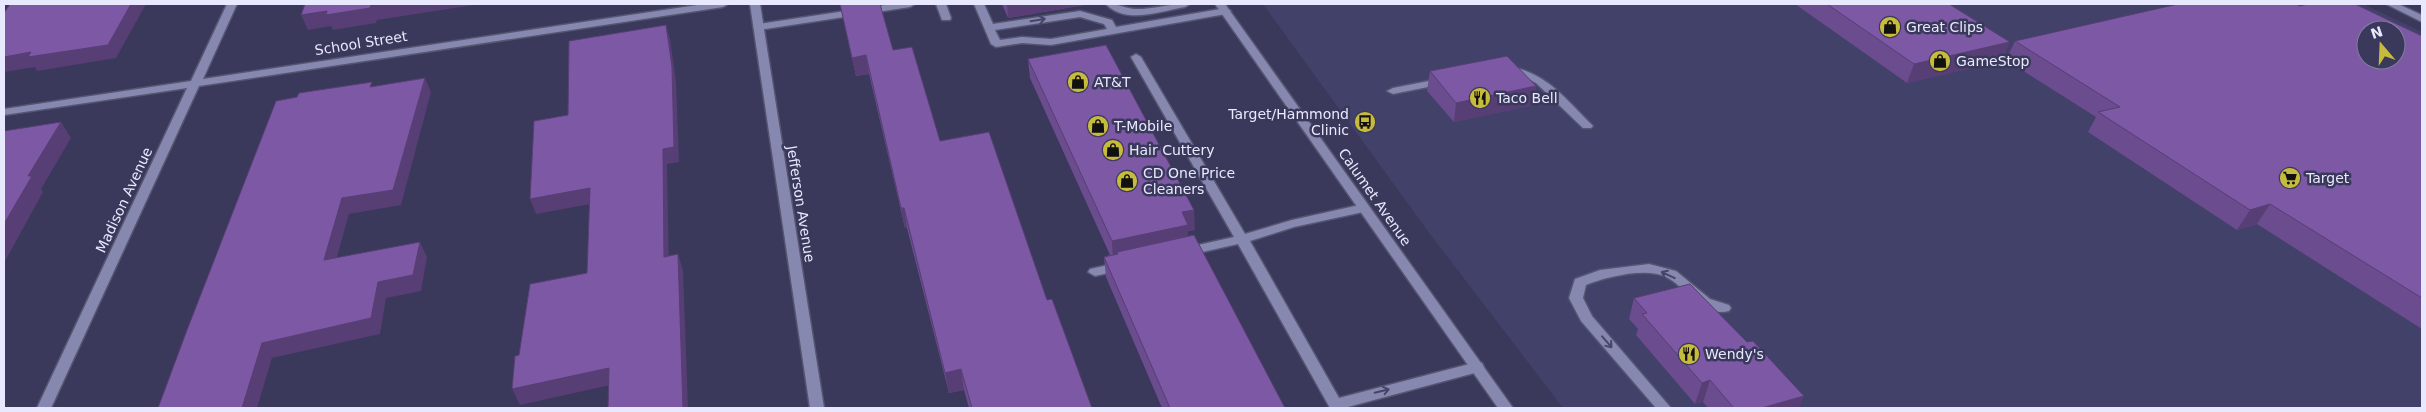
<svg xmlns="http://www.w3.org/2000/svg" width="2426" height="412" font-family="'DejaVu Sans',sans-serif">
<rect width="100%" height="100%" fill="#3a395b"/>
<path fill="#424169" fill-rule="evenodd" d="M1263,4h1100l59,28v376h-859l-133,-174zM2366,30h30v30h-30z"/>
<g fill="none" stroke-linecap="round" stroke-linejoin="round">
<g stroke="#555471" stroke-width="3">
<g id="lane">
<polygon points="892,4 915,4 910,7 759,30 754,27 759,24"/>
<polygon points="936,4 946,4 951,18 950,20 942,20"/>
<path d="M974,4h10l9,20 87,-13 32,9 4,7 110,-19 5,3 -5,3 -175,31 -29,-2 -26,4 -5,-3zM1080,17l24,7 3,5 -56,10 -29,-2 -22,3 -5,-10z"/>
<path d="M1106,4c11,-1 20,5 31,5 18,0 35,-6 53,-5l-5,3c-24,4 -60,18 -79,-3z"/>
<polygon points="1136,54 1141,57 1245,234 1292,220 1364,204 1370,208 1368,211 1294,227 1250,241 1339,398 1477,362 1482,363 1484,367 1482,371 1344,408 1330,408 1238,244 1185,256 1178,252 1180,249 1234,237 1131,57"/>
<path d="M1505,66c39,4 60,32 86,58l2,2 -2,2h-8l-47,-45 -20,-10 -15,-2 -1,-2 1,-2z"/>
<polygon points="1444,78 1450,81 1448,83 1393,94 1387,91 1393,88"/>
<polygon points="1122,262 1129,266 1127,269 1095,276 1088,272 1090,269"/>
<path d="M1649,264l27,7 34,28 19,6 2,3 -2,3c-25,7 -44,-25 -63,-34 -20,-10 -60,0 -80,8l-3,13 9,18 79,92h-15l-75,-87 -12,-23 6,-19 25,-9z"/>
</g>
</g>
<g stroke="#555471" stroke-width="3">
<g id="street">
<polygon points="227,4 237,4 203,79 704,4 728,4 723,7 199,86 51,408 37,408 187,88 4,115 4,109 191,81"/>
<polygon points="750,4 760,4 824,408 810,408"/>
<polygon points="2386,4 2398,4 2422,15 2422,22"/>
</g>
</g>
<g stroke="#555471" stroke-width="3">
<polygon id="secondary" points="1215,4 1225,4 1513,408 1498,408"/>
</g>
<use href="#lane" fill="#8788af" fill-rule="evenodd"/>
<use href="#street" fill="#8788af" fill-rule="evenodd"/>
<use href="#secondary" fill="#8788af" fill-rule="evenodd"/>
</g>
<g fill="#6b4c8e">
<polygon points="840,4 880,4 893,50 940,141 1047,300 1092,408 969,408 964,390 949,393 907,228 905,228 869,74 856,76"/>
<polygon points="1002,4 1090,4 1008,18"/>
<polygon points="1795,4 1949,4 2002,61 1907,83"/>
<polygon points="2300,6 2422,36 2422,329 2257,224 2237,230 2088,132 2096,117 2006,60 2015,41"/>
<polygon points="1028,59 1195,230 1188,231 1188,236 1285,408 1162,408 1106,277 1104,257 1110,255 1030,78"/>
<polygon points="1430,71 1536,86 1533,105 1454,122 1427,91"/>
<polygon points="1634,298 1799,408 1708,408 1703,402 1695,404 1636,335 1638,329 1629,319"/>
</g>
<g fill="#573e74">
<polygon points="131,4 146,4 116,58 37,71 35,67 4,72 4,57 31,52"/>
<polygon points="379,4 474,4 474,5 377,20 376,23 333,30 331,26 308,30 301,15"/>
<polygon points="1007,4 1090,4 1008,18"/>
<polygon points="666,25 670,39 676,81 679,162 667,164 669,272 664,257 663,149"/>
<polygon points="2010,42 2002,61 1907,83 1914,64"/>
<polygon points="866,55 869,74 856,76 852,58"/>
<polygon points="425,78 431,92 401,205 349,214 332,275 324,260 342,198"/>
<polygon points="1536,86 1533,105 1454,122 1456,103"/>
<polygon points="61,122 71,138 41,189 43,192 4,263 4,224 28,176"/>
<polygon points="590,188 596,203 536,214 530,199"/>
<polygon points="2270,204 2257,224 2237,230 2250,210"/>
<polygon points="901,208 904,208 907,228 905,228"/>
<polygon points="1194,210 1195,230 1188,231 1188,245 1118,254 1117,252 1117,261 1113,262 1112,241 1182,212"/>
<polygon points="420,242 427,257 421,291 386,298 380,334 272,358 257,408 242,408 262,343 378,282"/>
<polygon points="678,254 683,270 688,408 683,408"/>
<polygon points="609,368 615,384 520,405 512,389"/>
<polygon points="961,369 964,390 949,393 945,373"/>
<polygon points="1710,380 1703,402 1695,404 1702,383"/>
<polygon points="1804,396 1799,408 1762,408"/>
</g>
<g fill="#7c58a5" stroke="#573e74" fill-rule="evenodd">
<polygon points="10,4 131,4 108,45 28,57 31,52 4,57 4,13"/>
<polygon points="305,4 379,4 371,5 370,8 326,15 327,11 301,15"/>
<polygon points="840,4 880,4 893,50 912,47 940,141 989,132 1047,300 1052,299 1092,408 972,408 961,369 945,373 904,208 901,208 866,55 852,58"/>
<polygon points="1827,4 1949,4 2010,42 1914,64"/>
<path d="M2178,4h118l4,2 8,-2h47l67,32v262l-152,-94 -20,6 -152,-98 22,-5 -105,-66zM2366,30h30v30h-30z"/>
<polygon points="666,25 672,67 674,147 663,149 664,257 678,254 683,408 608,408 609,368 512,389 515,356 519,355 530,284 587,273 590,188 530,199 534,121 568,115 569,41"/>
<polygon points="1106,45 1194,210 1182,212 1188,225 1112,241 1028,59"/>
<polygon points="1507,56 1536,86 1456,103 1430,71"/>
<polygon points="425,78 393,190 342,198 324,260 420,242 413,275 378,282 371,318 262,343 242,408 158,408 187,330 276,101 297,97 299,93 372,82 370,87"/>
<polygon points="61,122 28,176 32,176 4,224 4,131"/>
<polygon points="1194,235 1285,408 1170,408 1104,257 1118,254 1117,252"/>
<polygon points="1690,284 1747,342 1753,341 1804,396 1762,408 1734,408 1710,380 1702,383 1642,314 1647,313 1634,298"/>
</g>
<defs><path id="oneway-shaft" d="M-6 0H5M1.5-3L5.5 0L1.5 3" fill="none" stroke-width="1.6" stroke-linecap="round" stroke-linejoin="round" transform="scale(1.25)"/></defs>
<g stroke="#464568">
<use href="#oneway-shaft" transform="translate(1038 20) rotate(-9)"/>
<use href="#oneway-shaft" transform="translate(1668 275) rotate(-155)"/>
<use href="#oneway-shaft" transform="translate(1607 342) rotate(49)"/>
<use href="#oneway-shaft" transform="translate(1382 391) rotate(-14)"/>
</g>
<defs>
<g id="shop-disc" transform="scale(1.125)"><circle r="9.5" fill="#c6bb3c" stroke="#3a395b"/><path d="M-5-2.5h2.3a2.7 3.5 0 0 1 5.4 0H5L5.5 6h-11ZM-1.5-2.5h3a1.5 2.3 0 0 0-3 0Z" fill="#111"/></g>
<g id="restaurant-disc" transform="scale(1.125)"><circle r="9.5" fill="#c6bb3c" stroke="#3a395b"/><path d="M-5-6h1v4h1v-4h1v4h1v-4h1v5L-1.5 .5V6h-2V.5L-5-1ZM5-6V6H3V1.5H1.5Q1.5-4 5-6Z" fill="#111"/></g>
<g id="bus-disc" transform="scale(1.125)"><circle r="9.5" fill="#c6bb3c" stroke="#3a395b"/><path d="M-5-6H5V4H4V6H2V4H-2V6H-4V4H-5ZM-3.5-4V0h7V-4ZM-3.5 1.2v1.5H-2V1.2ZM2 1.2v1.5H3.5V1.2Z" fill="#111"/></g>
<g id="supermarket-disc" transform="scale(1.125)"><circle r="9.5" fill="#c6bb3c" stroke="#3a395b"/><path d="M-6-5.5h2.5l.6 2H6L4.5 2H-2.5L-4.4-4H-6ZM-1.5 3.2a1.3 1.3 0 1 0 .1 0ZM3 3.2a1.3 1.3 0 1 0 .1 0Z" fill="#111"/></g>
</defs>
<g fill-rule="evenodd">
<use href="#shop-disc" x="1890" y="27"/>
<use href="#shop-disc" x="1940" y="61"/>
<use href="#shop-disc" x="1078" y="82"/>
<use href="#restaurant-disc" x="1480" y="98"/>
<use href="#bus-disc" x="1365" y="122"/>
<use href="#shop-disc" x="1098" y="126"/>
<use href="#shop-disc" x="1113" y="150"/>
<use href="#supermarket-disc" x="2290" y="178"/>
<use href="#shop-disc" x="1127" y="181"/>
<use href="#restaurant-disc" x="1689" y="354"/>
</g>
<g text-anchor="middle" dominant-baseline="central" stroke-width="5" stroke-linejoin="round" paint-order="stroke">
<g font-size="14" fill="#e8e9fe" stroke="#3a395b" text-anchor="start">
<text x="1906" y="27">Great Clips</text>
<text x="1956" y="61">GameStop</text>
<text x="1094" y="82">AT&amp;T</text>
<text x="1496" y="98">Taco Bell</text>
<text x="1349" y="114" text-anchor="end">Target/Hammond<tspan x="1349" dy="16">Clinic</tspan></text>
<text x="1114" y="126">T-Mobile</text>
<text x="1129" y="150">Hair Cuttery</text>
<text x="1143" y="173">CD One Price<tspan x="1143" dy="16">Cleaners</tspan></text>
<text x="2306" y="178">Target</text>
<text x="1705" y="354">Wendy's</text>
</g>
<g font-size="14" fill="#e8e9fe" stroke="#3a395b">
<text transform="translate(361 43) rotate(-9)">School Street</text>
<text transform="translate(1375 197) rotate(55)">Calumet Avenue</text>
<text transform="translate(124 200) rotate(-65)">Madison Avenue</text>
<text transform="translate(801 204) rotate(81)">Jefferson Avenue</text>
</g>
</g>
<rect width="2426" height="412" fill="none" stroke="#e8e9fe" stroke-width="10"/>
<g transform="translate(2381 45) rotate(341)"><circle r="24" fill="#3a395b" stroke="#807f9c"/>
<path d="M0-4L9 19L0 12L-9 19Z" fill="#c6bb3c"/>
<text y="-8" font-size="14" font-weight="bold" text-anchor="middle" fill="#e8e9fe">N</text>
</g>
</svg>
